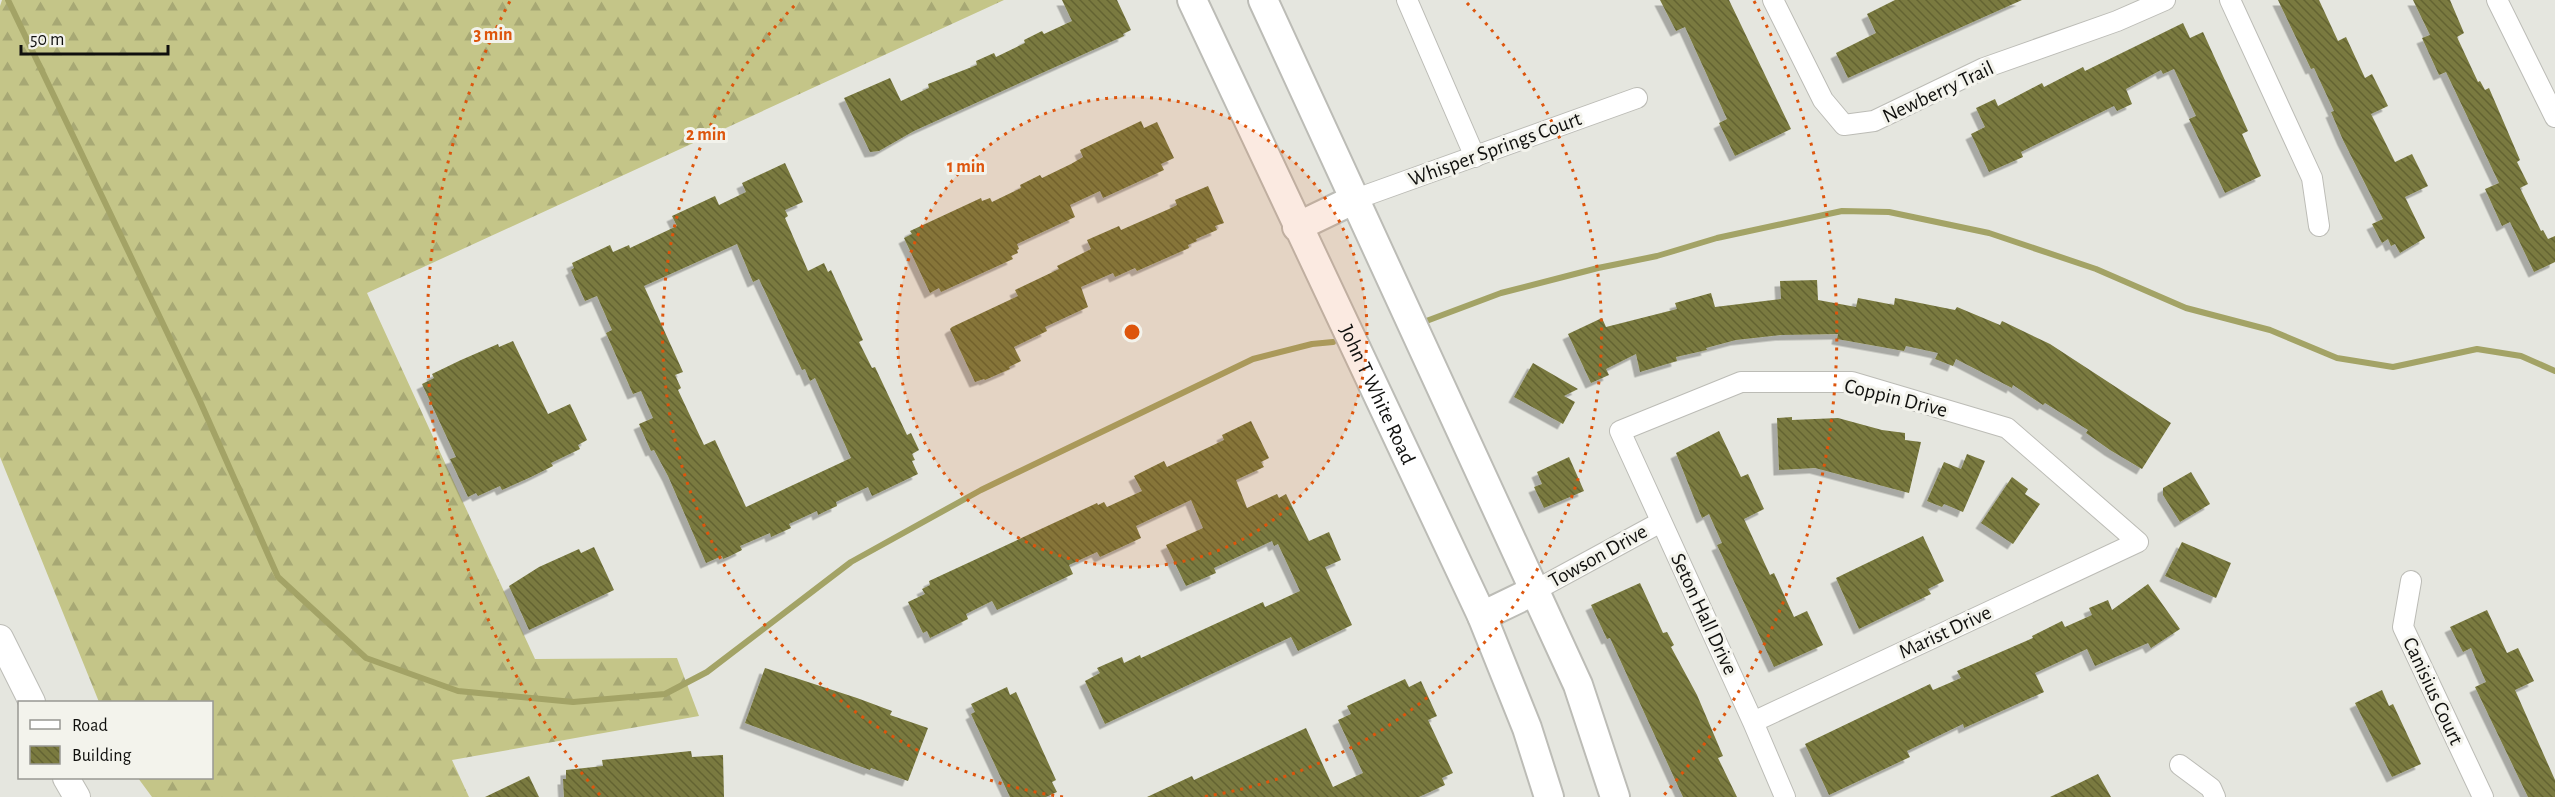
<svg xmlns="http://www.w3.org/2000/svg" width="2555" height="797" font-family="'Alegreya Sans',sans-serif">
<defs>
<pattern id="forest-firs" width="22" height="20" patternUnits="userSpaceOnUse" patternTransform="scale(1.5)"><rect width="22" height="20" fill="#c4c588"/><path d="M5 1l3.5 6h-7zM16 11l3.5 6h-7z" fill="#a7a874"/></pattern>
<pattern id="building-back-hatch" width="6" height="6" patternUnits="userSpaceOnUse" patternTransform="scale(1.5)"><rect width="6" height="6" fill="#7a7a3f"/><path d="M-1 5l2 2M0 0l6 6M5-1l2 2" fill="none" stroke="#636333"/></pattern>
<filter id="shadow"><feDropShadow dx="-5.5" dy="5.5" stdDeviation="0" flood-color="#0004"/></filter>
</defs>
<rect width="100%" height="100%" fill="#e5e6df"/>
<polygon fill="url(#forest-firs)" points="2,0 1004,0 367,293 535,659 677,658 699,716 452,760 469,797 152,797 138,778 212,778 212,702 99,702 0,457 0,6"/>
<g fill="none" stroke-linecap="round" stroke-linejoin="round">
<g stroke="#a3a366" stroke-width="6">
<polyline points="8,0 199,399 278,577 366,658 458,691 573,702 665,694 707,672 851,562 981,490 1253,359 1312,344 1333,342"/>
<polyline points="1421,323 1501,293 1598,268 1657,256 1717,238 1842,211 1889,212 1989,233 2096,269 2186,308 2270,330 2337,358 2393,367 2477,349 2521,356 2555,371"/>
</g>
</g>
<g fill="url(#building-back-hatch)" fill-rule="evenodd" filter="url(#shadow)">
<polygon points="1062,0 1117,0 1131,30 1123,34 1124,36 914,131 879,151 870,152 844,98 890,78 901,101 929,88 928,84 977,65 976,61 994,53 996,57 1025,43 1024,40 1042,31 1044,34 1072,21"/>
<polygon points="1660,0 1729,0 1791,129 1735,156 1719,123 1727,119 1685,27 1676,31"/>
<polygon points="1895,0 2022,0 1848,78 1836,53 1876,33 1867,14"/>
<polygon points="2278,0 2319,0 2338,41 2346,37 2365,78 2372,74 2388,106 2371,114 2395,162 2412,154 2428,186 2405,197 2425,238 2400,253 2395,244 2391,246 2388,239 2382,243 2372,224 2383,219 2343,140 2331,112 2334,111 2314,68 2311,69"/>
<polygon points="2413,0 2450,0 2464,33 2457,37 2478,82 2480,81 2485,90 2489,88 2520,160 2517,162 2528,184 2520,188 2541,231 2543,230 2548,239 2555,236 2555,262 2534,272 2510,222 2502,226 2485,189 2499,183 2446,72 2439,75 2422,38 2430,35"/>
<polygon points="2183,23 2190,38 2203,32 2248,131 2242,134 2261,176 2225,193 2189,119 2196,116 2174,69 2163,74 2161,70 2126,89 2132,104 2117,111 2114,106 2021,152 2023,157 1989,172 1971,134 1985,127 1976,108 1995,99 1998,106 2042,83 2044,87 2083,67 2085,71"/>
<polygon points="1141,121 1144,128 1157,122 1174,158 1161,164 1164,170 1103,198 1100,191 1070,205 1075,217 1017,244 1019,249 1017,250 1018,253 1011,256 1013,259 941,292 939,288 930,293 904,238 912,234 910,231 981,198 982,201 990,198 992,202 1021,188 1020,185 1040,175 1042,178 1071,164 1083,157 1080,150"/>
<path d="M785,163l18,39 -18,8 3,6 -3,2 23,53 16,-8 4,9 3,-2 32,70 -4,2 13,26 3,-1 32,68 4,-2 8,17 -7,4 3,6 -3,1 6,13 -46,22 -4,-9 -32,15 1,4 -11,5 -8,4 -1,-4 -28,13 2,4 -20,9 -1,-4 -30,13 2,4 -12,6 -7,3 -1,-3 -16,7 -38,-87 -14,-26 -3,1 -12,-27 14,-6 -12,-27 -8,3 -27,-61 6,-3 -15,-34 -12,5 -14,-31 3,-2 -2,-5 38,-18 3,7 16,-7 1,3 47,-22 -5,-10 43,-20 4,9 27,-13 -4,-9zM737,244l16,38 6,-3 43,91 3,-1 5,12 5,-3 36,80 -105,49 -31,-67 -11,5 -26,-55 3,-2 -6,-13 8,-3 -39,-86z"/>
<polygon points="1208,186 1224,223 1215,226 1217,230 1196,239 1197,241 1188,245 1189,248 1137,271 1135,268 1115,277 1113,273 1081,287 1088,307 1045,327 1047,331 1014,347 1021,361 1009,367 1010,369 985,380 984,379 975,382 950,329 952,327 1018,296 1015,290 1059,269 1057,266 1091,249 1087,240 1119,226 1121,230 1169,209 1177,205 1175,200"/>
<polygon points="1817,280 1818,300 1856,307 1858,298 1894,305 1895,298 1955,310 1957,307 2000,325 2002,321 2050,344 2171,423 2142,469 2110,450 2086,433 2088,430 2045,403 2043,405 2013,385 2012,388 1956,359 1953,366 1935,359 1938,353 1906,346 1904,351 1837,339 1838,334 1781,335 1736,340 1706,348 1707,350 1676,357 1677,361 1640,372 1636,354 1606,369 1609,375 1591,383 1568,334 1602,318 1606,327 1677,309 1675,303 1711,293 1715,307 1781,299 1780,281"/>
<polygon points="513,341 548,414 570,404 587,440 578,445 580,449 551,463 553,466 531,477 502,490 500,486 478,496 476,493 468,497 450,459 456,457 422,384 434,378 432,374 461,360 498,344 499,347"/>
<polygon points="1533,363 1578,389 1564,396 1575,402 1563,424 1514,397"/>
<polygon points="1792,417 1792,420 1838,418 1882,430 1905,433 1905,440 1921,442 1909,493 1815,468 1779,470 1777,418"/>
<polygon points="1251,421 1269,458 1261,462 1264,467 1236,480 1247,508 1277,494 1279,498 1286,494 1309,541 1329,532 1341,560 1325,567 1352,625 1298,651 1291,637 1105,724 1085,681 1100,673 1097,668 1122,657 1124,663 1140,655 1141,658 1263,602 1265,607 1300,591 1278,544 1274,546 1272,541 1214,568 1216,573 1186,586 1166,545 1203,528 1191,500 1136,526 1141,538 1100,557 1097,552 1069,565 1073,574 997,610 992,601 966,614 968,619 930,638 927,631 923,633 908,602 925,594 922,589 930,585 929,581 1097,503 1098,505 1104,502 1107,507 1142,491 1134,476 1164,461 1167,467 1224,440 1222,435"/>
<polygon points="1719,431 1741,477 1748,474 1764,509 1744,519 1770,575 1774,573 1794,617 1807,611 1823,645 1774,667 1717,545 1722,543 1709,514 1702,518 1676,453"/>
<polygon points="1967,454 1985,461 1963,512 1944,504 1942,507 1927,501 1944,462 1961,469"/>
<polygon points="1569,457 1584,491 1544,508 1534,487 1542,484 1537,472"/>
<polygon points="2191,472 2210,504 2180,522 2163,495 2163,488"/>
<polygon points="2012,477 2028,489 2025,494 2040,504 2013,544 1981,523"/>
<polygon points="1923,536 1944,581 1928,589 1931,594 1859,629 1836,578"/>
<polygon points="2182,542 2231,563 2216,598 2165,576"/>
<polygon points="594,547 614,590 529,630 509,586 539,567 579,549 581,553"/>
<polygon points="1640,583 1663,633 1667,632 1674,645 1671,647 1697,695 1723,756 1718,758 1737,797 1683,797 1610,638 1607,639 1591,605"/>
<polygon points="2148,584 2180,629 2151,648 2148,643 2095,666 2087,649 2035,673 2044,692 1964,728 1963,724 1907,751 1910,757 1829,795 1805,744 1930,684 1933,690 1961,678 1957,671 2033,638 2032,636 2062,621 2065,627 2092,615 2089,608 2108,600 2112,610"/>
<polygon points="2487,610 2507,653 2518,648 2534,681 2515,690 2555,780 2555,797 2528,797 2475,687 2486,682 2471,648 2463,652 2450,627"/>
<polygon points="765,668 857,698 892,711 890,715 928,728 908,781 871,768 870,770 745,723"/>
<polygon points="1405,679 1409,687 1421,681 1437,716 1428,720 1453,773 1442,778 1445,785 1419,797 1147,797 1192,776 1194,780 1306,728 1333,787 1363,773 1338,720 1351,714 1347,706"/>
<polygon points="1007,687 1010,695 1016,692 1056,780 1052,782 1057,792 1046,797 1010,797 971,714 975,712 971,704"/>
<polygon points="2382,690 2389,706 2393,704 2421,764 2392,777 2355,703"/>
<polygon points="691,751 692,757 723,755 724,797 564,797 563,779 566,779 566,770 603,766 602,760"/>
<polygon points="2098,774 2111,797 2050,797"/>
<polygon points="529,776 539,797 485,797"/>
</g>
<g fill="none" stroke-linecap="round" stroke-linejoin="round">
<g stroke="#bcbcb6" stroke-width="22">
<g id="minor">
<polyline points="1407,0 1475,157"/>
<polyline points="1773,0 1823,100 1844,125 1874,121 1984,68 2117,21 2165,0"/>
<polyline points="2230,0 2312,178 2319,226"/>
<polyline points="2497,0 2555,117"/>
<polyline points="1353,200 1637,98"/>
<polyline points="2411,581 2403,627 2483,797"/>
<polyline points="1534,591 1661,522"/>
<polyline points="1753,722 2138,542 2007,428 1852,382 1741,382 1620,431 1753,722 1785,797"/>
<polyline points="2180,765 2211,788 2215,797"/>
</g>
</g>
<g stroke="#bcbcb6" stroke-width="28">
<g id="tertiary">
<polyline points="0,638 32,702"/>
<polyline points="66,778 77,797"/>
</g>
</g>
<g stroke="#bcbcb6" stroke-width="32">
<g id="secondary">
<path id="s1" d="M1192,0l290,616 45,112 22,69"/>
<polyline points="1263,0 1578,685 1615,797"/>
<polyline points="1297,227 1353,200"/>
<polyline points="1482,616 1534,591"/>
</g>
</g>
<use href="#minor" stroke="#fff" stroke-width="20"/>
<use href="#tertiary" stroke="#fff" stroke-width="26"/>
<use href="#secondary" stroke="#fff" stroke-width="28"/>
</g>
<circle cx="1132" cy="332" r="235" fill="#dd550c" fill-opacity=".12"/>
<g fill="none" stroke="#dd550c" stroke-width="3" stroke-dasharray="3 6">
<circle cx="1132" cy="332" r="235"/>
<path d="M1063 797A470 470 0 0 1 797 3M1467 3A470 470 0 0 1 1201 797"/>
<path d="M600 795A705 705 0 0 1 510 1M1754 1A705 705 0 0 1 1664 795"/>
</g>
<g text-anchor="middle" dominant-baseline="central" stroke-width="6" stroke-linejoin="round" paint-order="stroke">
<g font-size="21" fill="#10100e" stroke="#f3f3ec">
<text transform="translate(1938 92) rotate(-25)">Newberry Trail</text>
<text transform="translate(1495 149) rotate(-20)">Whisper Springs Court</text>
<text stroke="none"><textPath href="#s1" startOffset="436">John T White Road</textPath></text>
<text transform="translate(1896 398) rotate(14)">Coppin Drive</text>
<text transform="translate(1598 556) rotate(-29)">Towson Drive</text>
<text transform="translate(1704 614) rotate(65)">Seton Hall Drive</text>
<text transform="translate(1945 632) rotate(-25)">Marist Drive</text>
<text transform="translate(2433 691) rotate(65)">Canisius Court</text>
</g>
</g>
<circle cx="1132" cy="332" r="9" fill="#dd550c" stroke="#f3f3ec" stroke-width="3"/>
<g font-size="18" text-anchor="middle" font-weight="bold" fill="#dd550c" stroke="#f3f3ec" stroke-width="6" stroke-linejoin="round" paint-order="stroke">
<text x="493" y="40">3 min</text>
<text x="706" y="140">2 min</text>
<text x="966" y="172">1 min</text>
</g>
<rect x="18" y="701" width="195" height="78" fill="#f3f3ec" stroke="#989893" stroke-width="1.5"/>
<rect x="30" y="720" width="30" height="9" fill="#ffffff" stroke="#989893" stroke-width="1.5"/>
<text x="72" y="731" font-size="18" fill="#10100e">Road</text>
<rect x="30" y="746" width="30" height="18" fill="url(#building-back-hatch)" stroke="#989893" stroke-width="1.5"/>
<text x="72" y="761" font-size="18" fill="#10100e">Building</text>
<path d="M21 45v9h147v-9" fill="none" stroke="#10100e" stroke-width="3"/>
<text x="30" y="45" font-size="18" fill="#10100e" stroke="#f3f3ec" stroke-width="4.5" paint-order="stroke">50 m</text>
</svg>
